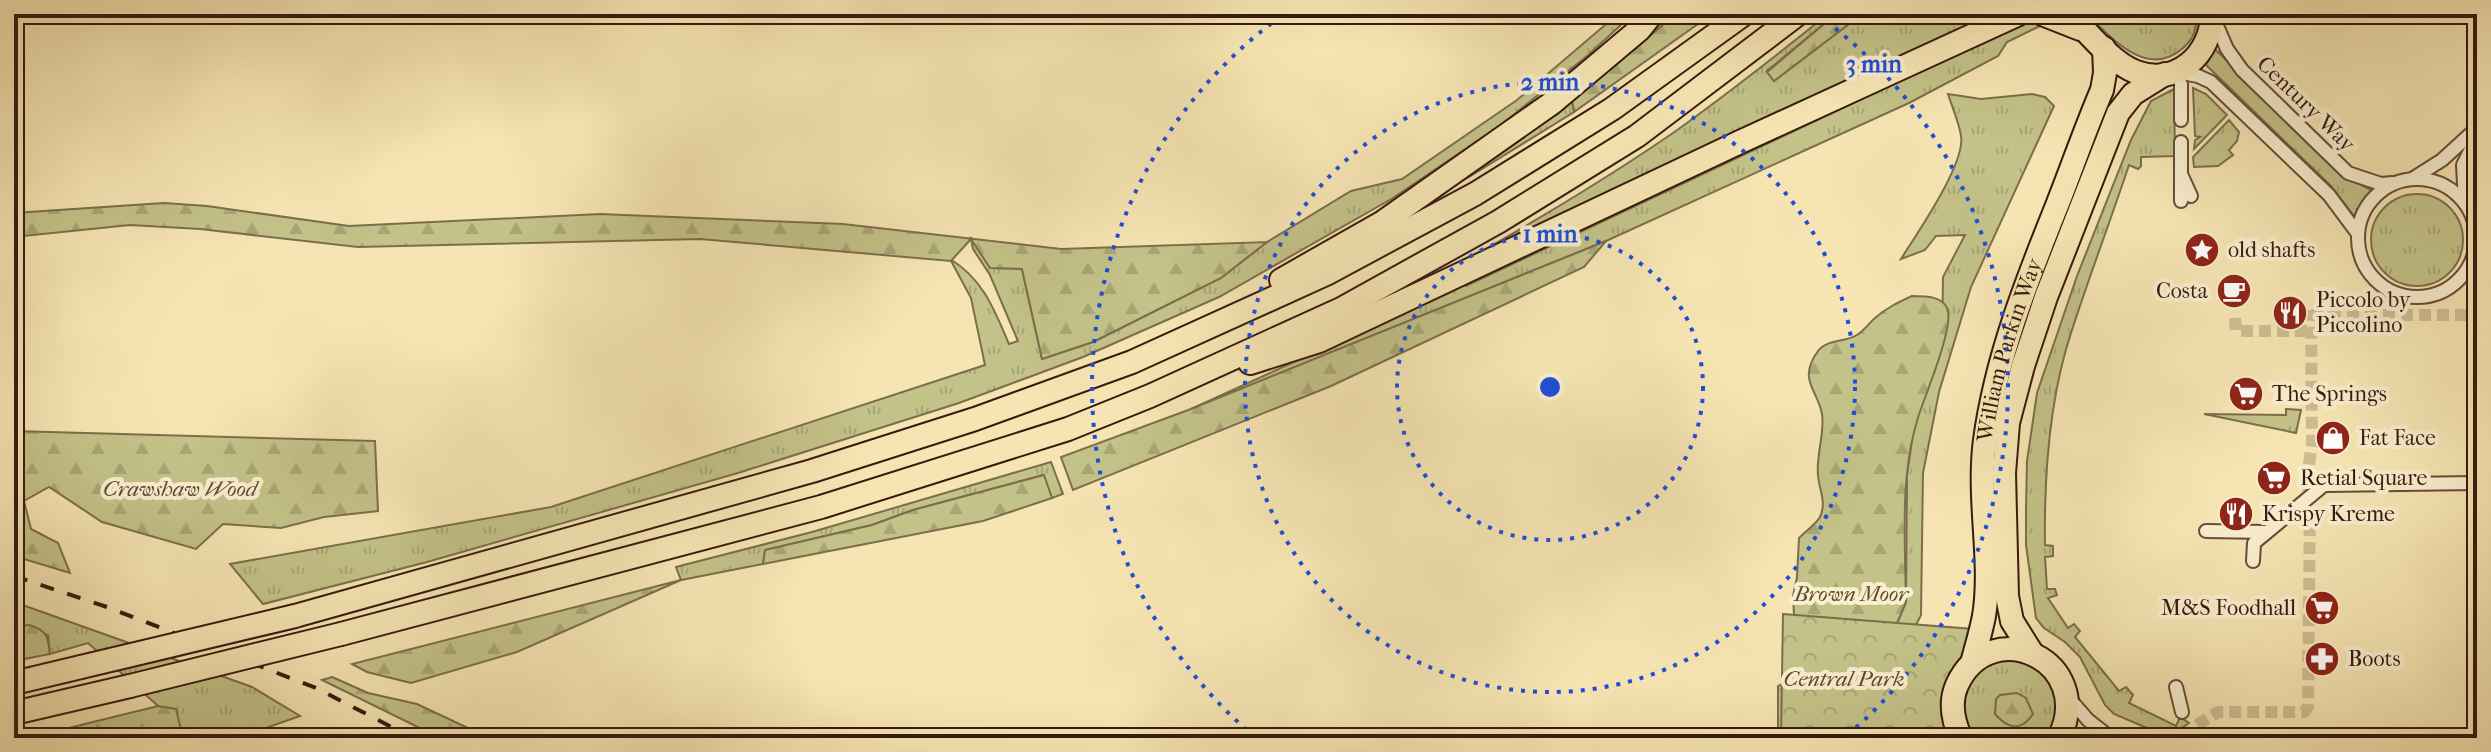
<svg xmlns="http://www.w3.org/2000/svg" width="2491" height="752" font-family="'IM FELL French Canon',serif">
<defs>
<pattern id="grass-tufts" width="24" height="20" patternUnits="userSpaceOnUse" patternTransform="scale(2)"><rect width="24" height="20" fill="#c3c288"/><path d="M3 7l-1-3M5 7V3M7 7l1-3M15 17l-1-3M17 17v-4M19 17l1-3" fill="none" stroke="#a8a674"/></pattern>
<pattern id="forest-firs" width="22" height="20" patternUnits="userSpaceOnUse" patternTransform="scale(2)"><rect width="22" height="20" fill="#c3c288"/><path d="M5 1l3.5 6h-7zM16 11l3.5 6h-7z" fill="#a8a674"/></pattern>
<pattern id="park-crowns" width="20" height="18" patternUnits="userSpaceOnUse" patternTransform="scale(2)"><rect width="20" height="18" fill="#c3c288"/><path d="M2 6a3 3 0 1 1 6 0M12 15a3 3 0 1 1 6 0" fill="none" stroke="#a8a674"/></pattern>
</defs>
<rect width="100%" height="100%" fill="#f6e5b3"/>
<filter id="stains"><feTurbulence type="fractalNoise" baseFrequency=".0025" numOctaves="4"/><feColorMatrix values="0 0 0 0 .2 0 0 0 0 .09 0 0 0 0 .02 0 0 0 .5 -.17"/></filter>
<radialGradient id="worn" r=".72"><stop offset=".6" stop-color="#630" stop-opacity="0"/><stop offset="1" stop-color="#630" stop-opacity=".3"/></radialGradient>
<g fill="url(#grass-tufts)" stroke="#7c6e4c" stroke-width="2">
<path d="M1618,14h15l-46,42 -89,71 -105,71 -174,99 -136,60 -124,46 -221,70 -311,89 -164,42 -33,-40 321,-57 434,-142 -14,-67 -21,-39c33,20 44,50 59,85l9,-3 -28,-66 -17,-26 -2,-11 51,31 20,90 51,-17 128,-64 46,-36 84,-51 51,-12 115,-79z"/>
<polygon points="1661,14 1676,14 1572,101 1574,112 1469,177 1405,212"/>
<path d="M1828,14h8l-69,57 7,10 88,-67h133l-589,281c91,-52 181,-103 267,-162 53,-38 104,-78 155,-119z"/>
<path d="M2086,14h111c0,14 -3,25 -14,34 -36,32 -72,-11 -97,-34z"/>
<polygon points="2027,21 2040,21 2040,26 2007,42 1998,56 1909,103 1606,241 1191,409 1465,284 1466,286"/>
<polygon points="2215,49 2348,178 2373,191 2364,200 2354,216 2331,186 2206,65"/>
<polygon points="2193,88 2206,94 2227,115 2194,149 2195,140 2200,137 2195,136"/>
<path d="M2174,89l1,67 -34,1v9l-3,3 -9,-4c-19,57 -40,112 -58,168 -22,67 -27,143 -26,212l8,1v10l-8,1 2,32h8l2,6 -9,3 20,30 6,-4 6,7 -5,6 44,54 7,-4 7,8 -4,8 47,23 4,-9 9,6 -21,14 -54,-23 -9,-9 -25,-48 -15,-15 -21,-14 -8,-10 -10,-73v-37l1,-47 10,-68 40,-117 54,-136 20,-39z"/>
<path d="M1948,94l33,5 51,-5 13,3 9,9 -83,181 -32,105 -16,81 -2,142 -18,36 2,87h-127v-52l24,-12 84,-25 20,-47 1,-127 7,-49 28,-84 1,-65 22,-42 -29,1 -11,14 -24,9c15,-24 65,-96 60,-123 -2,-14 -9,-29 -13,-42z"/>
<polygon points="2229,120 2239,132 2237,141 2229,150 2233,155 2218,166 2194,167 2193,157"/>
<circle cx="2417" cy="240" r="46"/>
<polygon points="2286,409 2301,410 2296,433 2204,414 2286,415"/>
<polygon points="1051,462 1063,494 1052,498 1043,475 913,510 872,525 765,550 763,564 681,580 676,567 812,532"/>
<polygon points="17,603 252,687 300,716 260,730 260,738 176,738 158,706 88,643 50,654 48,635 14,627 14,605"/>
<polygon points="2022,658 2050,676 2060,706 2050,736 1973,738 1962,717 1966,684 1990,662"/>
</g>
<g fill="url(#forest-firs)" stroke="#7c6e4c" stroke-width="2">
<polygon points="1676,14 1712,14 1574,112 1572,101"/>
<polygon points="1836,14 1862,14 1774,81 1767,72"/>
<polygon points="164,203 207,206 349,226 600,214 843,224 1061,249 1267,242 1221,278 1093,342 1042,359 1022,269 990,268 971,239 951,261 700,239 358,247 200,229 130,225 14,237 14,213"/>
<polygon points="1606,241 1584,267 1331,386 1073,490 1061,457 1191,409"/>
<path d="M1912,296c13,0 33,0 36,15 4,19 -19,75 -26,95 -23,61 -17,132 -16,196l-20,47 -89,18 -4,-71 4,-19 2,-39c6,-6 17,-14 21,-21 7,-15 -1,-27 -2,-42 -2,-21 7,-41 4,-61 -4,-24 -25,-34 -4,-63 9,-12 28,-9 39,-16 8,-5 12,-12 18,-17 11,-10 24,-16 37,-22z"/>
<polygon points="14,431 375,441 378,511 324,517 281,528 223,524 196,549 102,522 49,487 24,501 31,529 58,543 70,573 14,556"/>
<polygon points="1044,475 1052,498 983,521 763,564 765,550 872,525 913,510"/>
<polygon points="681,580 517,652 411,683 367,672 352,664"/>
<path d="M29,625c18,5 19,12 21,29l-36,7v-34z"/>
<polygon points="332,677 368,693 417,704 489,738 440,738 322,680"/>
<path d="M2017,693l9,5 7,16c-12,18 -25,15 -38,0l1,-15 4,-4z"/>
<polygon points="158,706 176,709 183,738 28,738"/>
</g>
<polygon fill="url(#park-crowns)" stroke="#7c6e4c" stroke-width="2" points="1783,614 1973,629 1953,738 1781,738"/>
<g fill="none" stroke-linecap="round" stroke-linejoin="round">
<g stroke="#d0bc92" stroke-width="12" stroke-dasharray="12 6" stroke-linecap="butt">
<polyline points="2311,315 2476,315 2477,308"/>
<polyline points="2235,318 2236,331 2311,331"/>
<polyline points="2197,725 2218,712 2304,712 2308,707 2310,497 2307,479 2312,443 2311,310"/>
</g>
<g stroke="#664d38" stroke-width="16">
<g id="street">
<polyline points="2214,19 2227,49 2242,70 2348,173 2381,184 2392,183"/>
<polyline points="2177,72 2198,76 2211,82 2329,195 2358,234"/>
<polyline points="2181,84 2181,120"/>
<polyline points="2181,142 2181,174 2191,196"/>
<polyline points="2181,177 2181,201"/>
<polyline points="2412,179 2442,160 2477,128"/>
<circle cx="2417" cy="238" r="59"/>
<polyline points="2465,203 2463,165 2477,137"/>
<polyline points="2325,485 2477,483"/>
<polyline points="2206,531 2267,532"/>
<polyline points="2253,561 2254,543 2330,480"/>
<polyline points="2176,687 2182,712"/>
<polyline points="2067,696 2088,720 2111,738"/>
</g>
</g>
<g stroke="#361a0f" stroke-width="26">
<g id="highway">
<polyline points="2042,14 2080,29"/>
<path d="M2070,14c17,18 43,50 66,58 41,15 76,-19 76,-58"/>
<polyline points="1281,280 1383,222 1552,103 1640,29 1652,14"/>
<polyline points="1250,363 1319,341 1740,142 2019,14"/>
<polyline points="295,616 812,471 975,419 1132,362 1326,274 1475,194 1612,109 1744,14"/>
<polyline points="341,634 821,507 1068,429 1150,396 1341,309 1498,222 1637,136 1798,14"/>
<polyline points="2032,653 2012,621 2007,596 2004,473 2008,423 2023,366 2046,297 2118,113 2133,94 2165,74"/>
<path id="s1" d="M1972,663c4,-15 9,-31 12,-47 9,-55 -7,-116 1,-176 11,-82 42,-160 73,-237 15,-38 28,-76 44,-113l3,-17 -1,-25"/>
<polyline points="14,683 81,667"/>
<polyline points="14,713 130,686"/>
<path d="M1961,738c-8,-17 -12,-35 -4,-53 33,-73 140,-24 102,53"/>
</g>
</g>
<use href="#street" stroke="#f9eece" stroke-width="12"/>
<use href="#highway" stroke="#f6e5b3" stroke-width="22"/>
<polyline stroke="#361a0f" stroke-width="4" stroke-dasharray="14 14" stroke-linecap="butt" points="14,576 107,607 316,688 413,738"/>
<g stroke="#361a0f" stroke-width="26" stroke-linecap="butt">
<g id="highway-bridge">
<polyline points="81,667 295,616"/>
<polyline points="130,686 341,634"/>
</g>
</g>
<use href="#highway-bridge" stroke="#f6e5b3" stroke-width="22"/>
</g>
<g fill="none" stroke="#1d4ed8" stroke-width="4" stroke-dasharray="4 8">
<circle cx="1550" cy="387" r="153"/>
<circle cx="1550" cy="387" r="305"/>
<path d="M1256 738A458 458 0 0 1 1284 14M1816 14A458 458 0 0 1 1844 738"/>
</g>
<defs>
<g id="sight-disc" transform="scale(1.8)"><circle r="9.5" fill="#8f2418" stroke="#f9eece"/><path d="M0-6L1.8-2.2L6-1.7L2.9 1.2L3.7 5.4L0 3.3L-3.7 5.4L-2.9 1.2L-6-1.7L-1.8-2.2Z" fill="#fff"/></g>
<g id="cafe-disc" transform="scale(1.8)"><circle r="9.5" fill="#8f2418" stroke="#f9eece"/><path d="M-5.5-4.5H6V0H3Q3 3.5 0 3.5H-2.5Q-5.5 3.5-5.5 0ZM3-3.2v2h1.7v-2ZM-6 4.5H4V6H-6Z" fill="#fff"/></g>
<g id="restaurant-disc" transform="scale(1.8)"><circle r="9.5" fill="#8f2418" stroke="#f9eece"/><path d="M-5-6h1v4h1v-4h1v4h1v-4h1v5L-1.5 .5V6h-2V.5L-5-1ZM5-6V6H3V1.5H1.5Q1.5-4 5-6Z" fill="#fff"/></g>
<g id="supermarket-disc" transform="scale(1.8)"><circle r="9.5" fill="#8f2418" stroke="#f9eece"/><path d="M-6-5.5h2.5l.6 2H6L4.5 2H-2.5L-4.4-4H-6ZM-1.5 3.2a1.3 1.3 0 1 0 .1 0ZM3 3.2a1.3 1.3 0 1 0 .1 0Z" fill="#fff"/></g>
<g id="shop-disc" transform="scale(1.8)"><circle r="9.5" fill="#8f2418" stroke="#f9eece"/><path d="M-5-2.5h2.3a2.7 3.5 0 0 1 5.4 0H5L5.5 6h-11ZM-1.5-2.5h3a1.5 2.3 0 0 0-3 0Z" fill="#fff"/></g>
<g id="pharmacy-disc" transform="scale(1.8)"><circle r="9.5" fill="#8f2418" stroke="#f9eece"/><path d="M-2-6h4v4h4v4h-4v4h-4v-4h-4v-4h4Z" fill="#fff"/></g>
</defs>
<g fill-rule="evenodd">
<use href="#sight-disc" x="2202" y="250"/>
<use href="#cafe-disc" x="2234" y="291"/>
<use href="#restaurant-disc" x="2290" y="313"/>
<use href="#supermarket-disc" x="2246" y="394"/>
<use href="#shop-disc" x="2333" y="438"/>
<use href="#supermarket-disc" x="2274" y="478"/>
<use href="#restaurant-disc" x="2236" y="514"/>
<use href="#supermarket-disc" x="2322" y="608"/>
<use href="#pharmacy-disc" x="2322" y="659"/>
</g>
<g text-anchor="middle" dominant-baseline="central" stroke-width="8" stroke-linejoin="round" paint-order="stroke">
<g font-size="22" fill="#361a0f" stroke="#f9eece">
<text transform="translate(2306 104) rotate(44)">Century Way</text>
<text stroke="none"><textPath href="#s1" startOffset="318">William Parkin Way</textPath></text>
</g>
<g font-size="22" fill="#361a0f" stroke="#f9eece" text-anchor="start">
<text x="2228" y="250">old shafts</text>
<text x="2208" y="291" text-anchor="end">Costa</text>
<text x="2316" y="300">Piccolo by<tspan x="2316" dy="25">Piccolino</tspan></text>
<text x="2272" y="394">The Springs</text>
<text x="2359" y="438">Fat Face</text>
<text x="2300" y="478">Retial Square</text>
<text x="2262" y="514">Krispy Kreme</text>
<text x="2296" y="608" text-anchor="end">M&amp;S Foodhall</text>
<text x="2348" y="659">Boots</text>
</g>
<g font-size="22" font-style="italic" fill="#604c33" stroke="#f9eece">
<text x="180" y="489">Crawshaw Wood</text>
<text x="1851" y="594">Brown Moor</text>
<text x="1844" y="679">Central Park</text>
</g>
</g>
<circle cx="1550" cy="387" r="12" fill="#1d4ed8" stroke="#f9eece" stroke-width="4"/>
<g font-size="24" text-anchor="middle" font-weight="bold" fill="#1d4ed8" stroke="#f9eece" stroke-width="8" stroke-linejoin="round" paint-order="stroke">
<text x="1874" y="72">3 min</text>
<text x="1550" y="90">2 min</text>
<text x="1550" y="242">1 min</text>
</g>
<rect width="2491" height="752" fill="none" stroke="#f6e5b3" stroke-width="48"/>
<rect x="16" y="16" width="2459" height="720" fill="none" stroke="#361a0f" stroke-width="4"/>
<rect x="24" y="24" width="2443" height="704" fill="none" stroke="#361a0f" stroke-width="2"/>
<rect width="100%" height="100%" filter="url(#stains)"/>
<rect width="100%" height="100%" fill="url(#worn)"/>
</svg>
